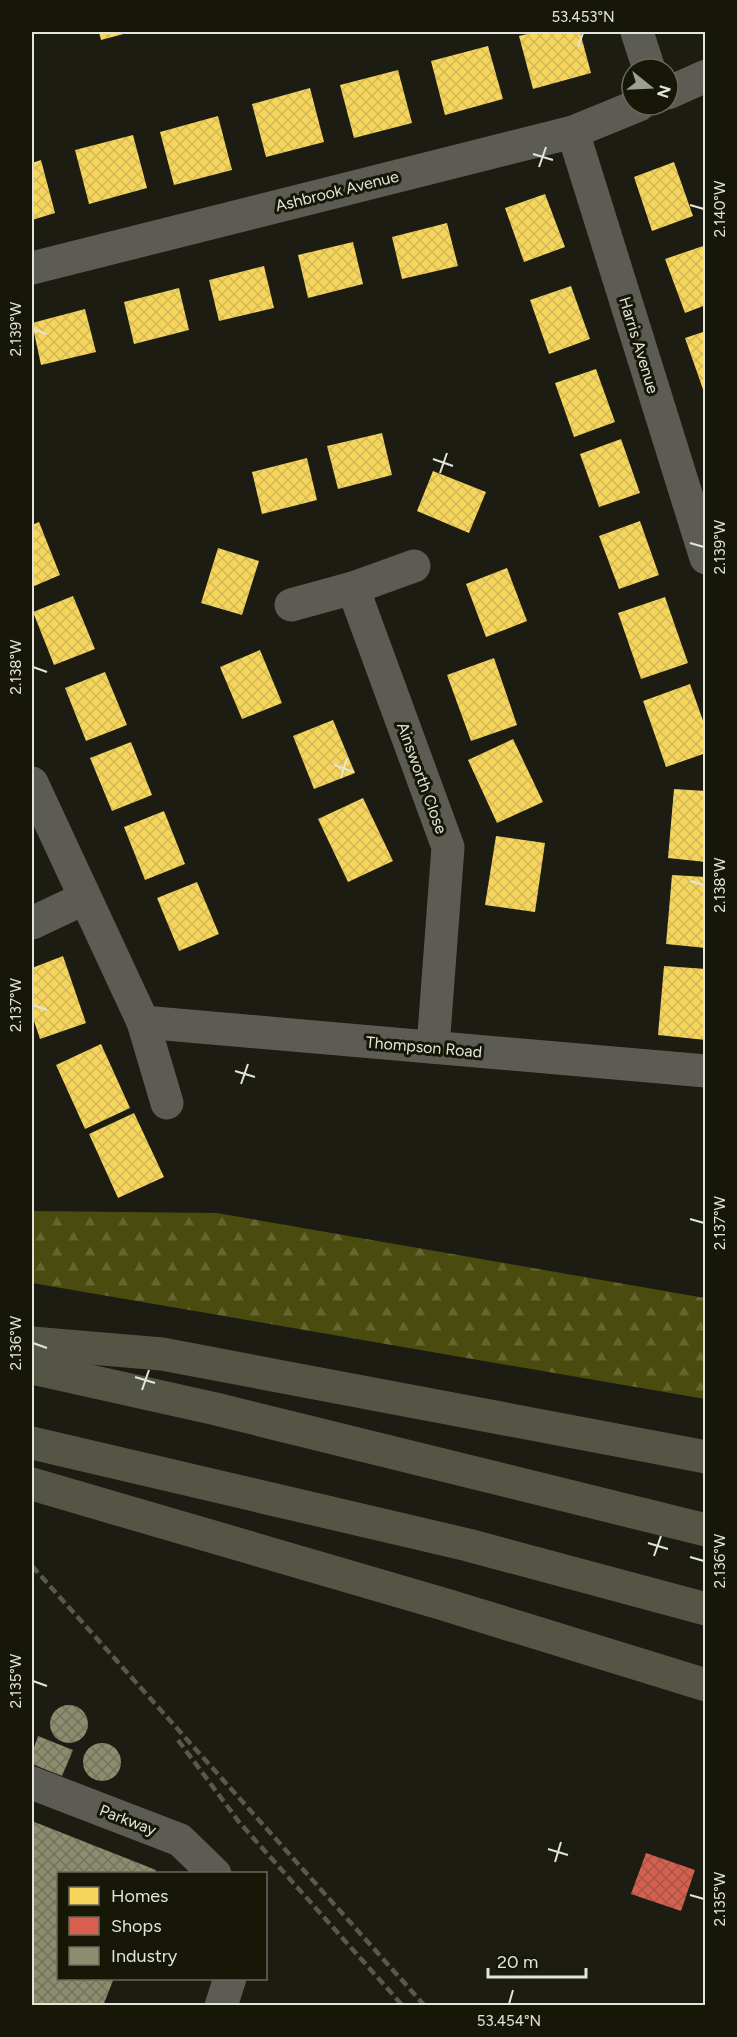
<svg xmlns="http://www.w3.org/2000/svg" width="737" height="2037" font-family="Figtree,sans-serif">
<defs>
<pattern id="forest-firs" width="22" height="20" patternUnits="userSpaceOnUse" patternTransform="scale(1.5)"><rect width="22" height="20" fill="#4a4b0e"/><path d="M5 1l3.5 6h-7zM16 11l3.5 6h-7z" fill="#646530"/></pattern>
<pattern id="homes-cross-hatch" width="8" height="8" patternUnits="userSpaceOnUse" patternTransform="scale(1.5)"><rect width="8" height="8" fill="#f6d55c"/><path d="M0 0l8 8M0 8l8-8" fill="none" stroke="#d2b857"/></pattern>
<pattern id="shops-cross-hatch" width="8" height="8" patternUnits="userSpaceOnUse" patternTransform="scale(1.5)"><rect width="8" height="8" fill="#d6604d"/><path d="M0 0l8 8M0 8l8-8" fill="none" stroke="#a35749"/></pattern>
<pattern id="industry-cross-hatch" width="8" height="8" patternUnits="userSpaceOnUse" patternTransform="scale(1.5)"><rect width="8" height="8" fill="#8c8c6e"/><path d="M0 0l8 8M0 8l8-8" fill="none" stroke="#73735e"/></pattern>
</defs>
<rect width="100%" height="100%" fill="#1c1c13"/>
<polygon fill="url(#forest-firs)" points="32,1211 217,1213 705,1298 705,1399 32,1283"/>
<g fill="url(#homes-cross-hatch)">
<polygon points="99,32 131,32 101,40"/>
<polygon points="535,32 580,32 591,73 533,89 519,36"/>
<polygon points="488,46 503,99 445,115 431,61"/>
<polygon points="398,70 412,123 354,138 340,85"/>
<polygon points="310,88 324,142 266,157 252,104"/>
<polygon points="218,116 232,170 174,185 160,132"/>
<polygon points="133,135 147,188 89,204 75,150"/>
<polygon points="41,160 55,213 32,220 32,163"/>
<polygon points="674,162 693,216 652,231 634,177"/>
<polygon points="545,194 565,247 524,262 505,208"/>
<polygon points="447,223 458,266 402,279 392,237"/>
<polygon points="353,242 363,284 308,298 298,255"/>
<polygon points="706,245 706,305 685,313 665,259"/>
<polygon points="264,266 274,308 219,321 209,280"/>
<polygon points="571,286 590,339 549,354 530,300"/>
<polygon points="179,288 189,330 134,344 124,302"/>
<polygon points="85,309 96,352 41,365 32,323"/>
<polygon points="706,331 706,394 705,395 685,338"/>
<polygon points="596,369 615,422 574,437 555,383"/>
<polygon points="382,433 392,475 338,489 327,446"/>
<polygon points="621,439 640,493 599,507 580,454"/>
<polygon points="307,458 317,500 262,514 252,472"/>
<polygon points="433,471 486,492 469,533 417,511"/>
<polygon points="640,521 659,575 619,589 599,536"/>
<polygon points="39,522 60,575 32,587 32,525"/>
<polygon points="218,548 259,561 242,615 201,603"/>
<polygon points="507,568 527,621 486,637 466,584"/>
<polygon points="73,596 95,649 54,665 33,612"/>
<polygon points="665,597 688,663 641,679 618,613"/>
<polygon points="260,650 282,703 242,719 220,667"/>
<polygon points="494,658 517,725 471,741 447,675"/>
<polygon points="105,672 127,725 86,741 65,688"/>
<polygon points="690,684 706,729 706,753 666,767 643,701"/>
<polygon points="333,720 355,773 314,789 293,736"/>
<polygon points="513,739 543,802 497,823 468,760"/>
<polygon points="131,742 152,795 112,811 90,758"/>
<polygon points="674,789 706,791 706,862 668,858"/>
<polygon points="363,798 393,861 348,882 318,819"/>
<polygon points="164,811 185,864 145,880 124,827"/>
<polygon points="496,836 545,843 535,912 485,905"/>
<polygon points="672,875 706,877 706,948 666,944"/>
<polygon points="197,882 219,934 179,951 157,898"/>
<polygon points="63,956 86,1023 40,1039 32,1015 32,968"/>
<polygon points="664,966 706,969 706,1040 658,1035"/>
<polygon points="101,1044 130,1108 85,1129 56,1065"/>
<polygon points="134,1113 164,1177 118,1198 89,1134"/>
</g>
<polygon fill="url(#shops-cross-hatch)" points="646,1853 695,1870 681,1911 631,1894"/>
<g fill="url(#industry-cross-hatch)">
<circle cx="69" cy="1724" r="19"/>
<polygon points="38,1736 73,1750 62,1776 32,1764 32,1753"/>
<circle cx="102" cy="1762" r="19"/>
<polygon points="32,1821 156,1870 155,1874 58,1874 58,1978 114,1978 103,2006 32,2006"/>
</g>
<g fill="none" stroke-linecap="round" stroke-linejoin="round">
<g stroke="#5c5c54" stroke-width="33">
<polyline points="637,32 649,69"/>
<polyline points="668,93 706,76"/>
<polyline points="573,132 706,558"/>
<polyline points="32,268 573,132 639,105"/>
<polyline points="353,588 448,847 433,1047"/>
<polyline points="291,605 353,588 414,566"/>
<polyline points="32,783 143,1022 167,1103"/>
<polyline points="32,923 85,898"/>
<polyline points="143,1022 706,1071"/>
<polyline points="32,1783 180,1840 215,1874"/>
<polyline points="221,2006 230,1978"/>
</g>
<g stroke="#545545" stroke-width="33">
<polyline points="32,1343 162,1354 706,1457"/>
<polyline points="32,1368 216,1409 706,1530"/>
<polyline points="32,1443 468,1545 706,1609"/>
<polyline points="32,1484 443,1604 706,1685"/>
</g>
<g stroke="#58584f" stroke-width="4.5" stroke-dasharray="9 4.5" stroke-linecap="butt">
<polyline points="32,1566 425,2006"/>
<polyline points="178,1740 239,1822 403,2006"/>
</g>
</g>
<path fill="none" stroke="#e4e5da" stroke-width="2" d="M578,47l5,-14M533,154l20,6M539,167l7,-20M690,205l14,4M33,329l14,5M433,459l20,7M440,473l7,-20M690,543l14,4M33,667l14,5M334,765l20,7M341,778l6,-20M690,881l14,4M33,1005l14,5M235,1071l20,6M241,1084l7,-20M690,1219l14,4M33,1343l14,5M135,1377l20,6M142,1390l7,-20M648,1543l20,6M654,1556l7,-20M690,1557l14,4M33,1681l14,5M548,1849l20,6M555,1862l6,-20M690,1895l14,4M509,2004l4,-14"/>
<g text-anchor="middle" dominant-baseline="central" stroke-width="6" stroke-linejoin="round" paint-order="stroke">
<g font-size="16" fill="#e4e5da" stroke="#161706">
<text transform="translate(337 191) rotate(-14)">Ashbrook Avenue</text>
<text transform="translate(639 345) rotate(73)">Harris Avenue</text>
<text transform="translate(422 778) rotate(70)">Ainsworth Close</text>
<text transform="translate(424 1047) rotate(5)">Thompson Road</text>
<text transform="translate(128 1820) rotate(21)">Parkway</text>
</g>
</g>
<rect width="737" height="2037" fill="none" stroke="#161706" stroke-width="66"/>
<rect x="57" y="1872" width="210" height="108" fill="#161706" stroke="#68695b" stroke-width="1.5"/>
<rect x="69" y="1887" width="30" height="18" fill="#f6d55c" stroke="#68695b" stroke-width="1.5"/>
<text x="111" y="1902" font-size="18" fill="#e4e5da">Homes</text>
<rect x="69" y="1917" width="30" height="18" fill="#d6604d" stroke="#68695b" stroke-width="1.5"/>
<text x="111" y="1932" font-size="18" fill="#e4e5da">Shops</text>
<rect x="69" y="1947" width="30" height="18" fill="#8c8c6e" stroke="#68695b" stroke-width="1.5"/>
<text x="111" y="1962" font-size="18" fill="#e4e5da">Industry</text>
<g transform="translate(650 87) rotate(108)"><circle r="28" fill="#161706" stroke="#68695b" stroke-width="1.5"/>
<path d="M0-4.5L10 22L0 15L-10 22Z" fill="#9e9f94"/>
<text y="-9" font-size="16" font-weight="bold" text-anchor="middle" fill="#e4e5da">N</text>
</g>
<path d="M488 1968v9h98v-9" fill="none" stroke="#e4e5da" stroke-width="3"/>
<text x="497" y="1968" font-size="18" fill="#e4e5da" stroke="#161706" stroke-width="4.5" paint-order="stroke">20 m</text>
<rect x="33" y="33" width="671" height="1971" fill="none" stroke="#e4e5da" stroke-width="2"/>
<g font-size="15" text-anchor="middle" fill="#e4e5da">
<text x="583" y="22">53.453°N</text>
<text transform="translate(720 209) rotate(-90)" y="5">2.140°W</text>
<text transform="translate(16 329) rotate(-90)" y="5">2.139°W</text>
<text transform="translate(720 547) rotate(-90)" y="5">2.139°W</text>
<text transform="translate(16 667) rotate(-90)" y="5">2.138°W</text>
<text transform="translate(720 885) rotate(-90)" y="5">2.138°W</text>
<text transform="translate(16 1005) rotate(-90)" y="5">2.137°W</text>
<text transform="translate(720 1223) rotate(-90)" y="5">2.137°W</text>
<text transform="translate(16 1343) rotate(-90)" y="5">2.136°W</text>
<text transform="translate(720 1561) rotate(-90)" y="5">2.136°W</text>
<text transform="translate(16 1681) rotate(-90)" y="5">2.135°W</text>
<text transform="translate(720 1899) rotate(-90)" y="5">2.135°W</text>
<text x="509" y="2026">53.454°N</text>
</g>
</svg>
